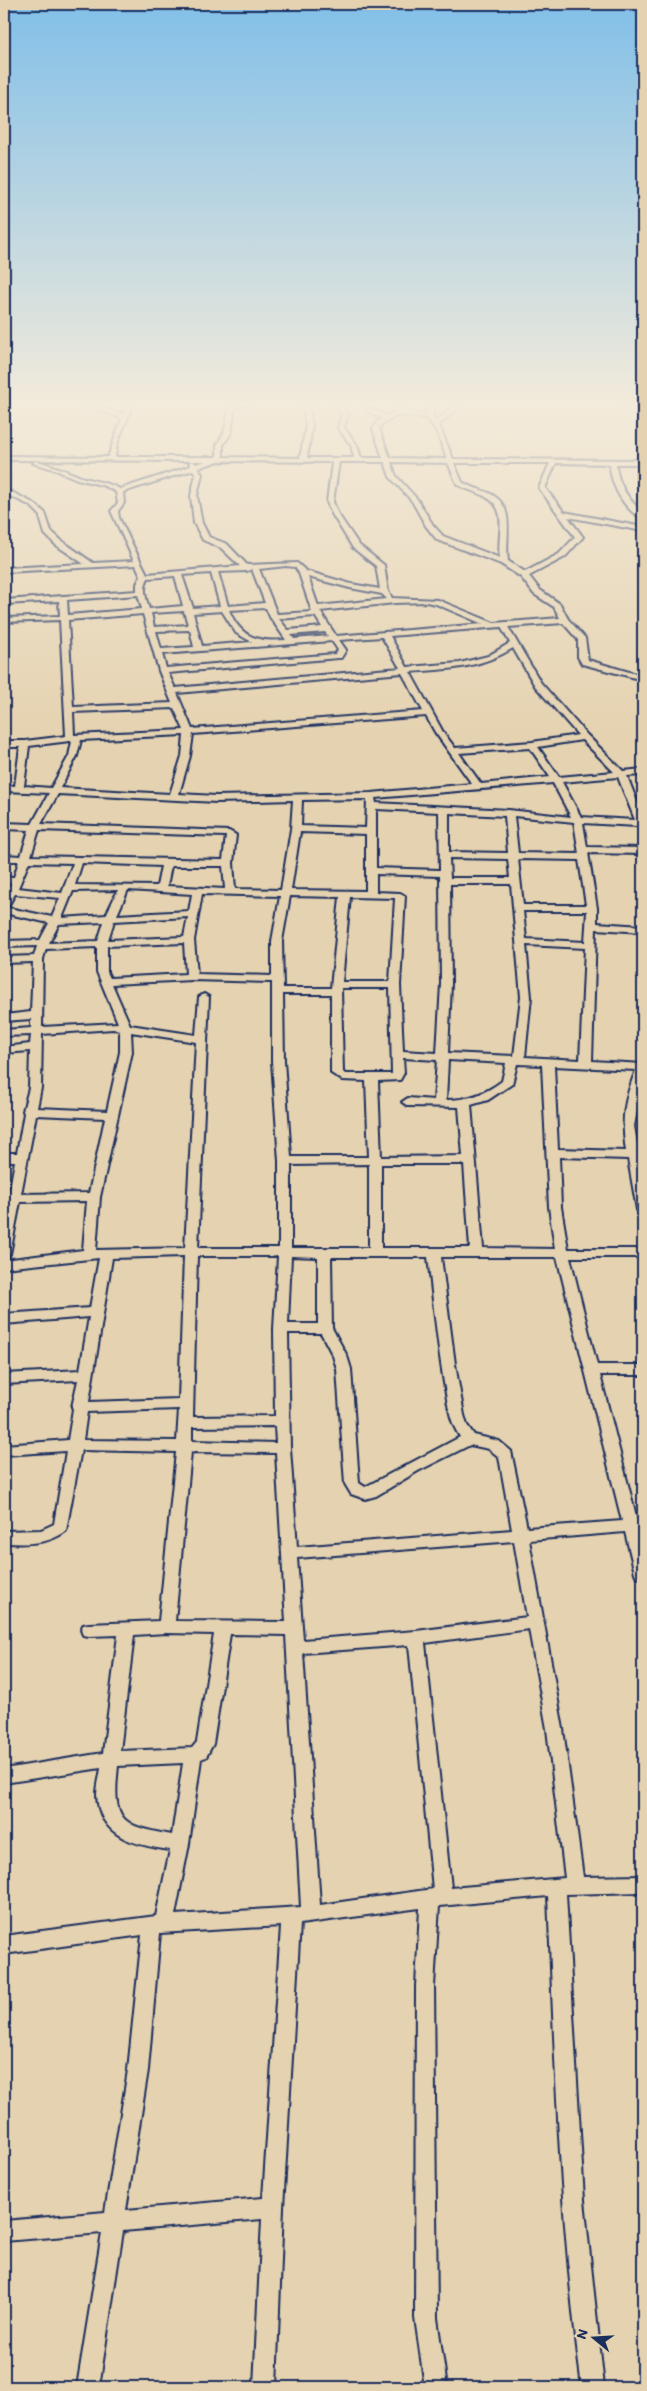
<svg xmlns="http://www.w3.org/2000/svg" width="647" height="2391" font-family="Itim,sans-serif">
<rect width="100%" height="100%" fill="#e5d2b0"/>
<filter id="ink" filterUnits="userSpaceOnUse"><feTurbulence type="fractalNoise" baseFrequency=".02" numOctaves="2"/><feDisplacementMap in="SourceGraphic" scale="10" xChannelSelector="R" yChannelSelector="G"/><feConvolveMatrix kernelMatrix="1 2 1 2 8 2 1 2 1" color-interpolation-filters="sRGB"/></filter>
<g filter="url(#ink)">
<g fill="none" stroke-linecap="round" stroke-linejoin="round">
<g stroke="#1b2f5e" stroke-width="4">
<g id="minor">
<path d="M74,402h8l41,12 5,-12h6l-17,42 -2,13h102v-12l7,-12 6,-28 2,-3h25l-22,5 -4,26 -8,12v12l77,1 6,-32 -4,-24h6l4,24 -5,32h47l-3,-13 -13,-17 4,-14 -13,-12h6l13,12 -4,14 13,17 4,13h22l-10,-29 4,-7 5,-3 -15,-8 -6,-9h6l4,7 16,7 8,-4 -2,-8 2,-2h7l-3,3 2,6 26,3 1,-12h6l-1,15 3,4 22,-19h6l-25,23 14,34 190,1v4h-27c1,20 13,36 27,49v6c-19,-9 -33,-35 -33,-55l-54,-1 -11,25 19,24 79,15v4l-75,-14 15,20 -18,20 -36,19 11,14 20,14 8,15 17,19 3,22 55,16v4l-61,-16 -4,-7v-17l-15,-17 -55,4 33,56 46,52 36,36 20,-2v6l-16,1 16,41v14l-3,-1 -3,-4 -54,-3 4,24 56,1v6l-55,-1 9,55v15l46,3v6l-47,-3 -4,132 51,3v18l-9,44 9,51v37l-6,-4 -9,-51 -69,-2 2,50 7,42h75v8h-73l27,108h46v10h-43l37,145 6,-1v12h-3l3,13v35l-6,-2 -2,-4 -10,-41 -96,8 34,189 20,148 60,-1v16l-77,2 18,306 20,187h-22c-22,-162 -27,-327 -34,-491l-109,10 -5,80 3,332 10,69h-22l-10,-69 1,-332 4,-78 -120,16 -17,284 -7,179h-22l8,-168 -139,12 -24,156h-22l25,-154 -98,8v-20l101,-9 23,-142 14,-135 -138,19v-18l152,-20 14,-66c-34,-5 -71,-12 -73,-55 0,-9 3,-19 4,-27l-97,15v-14l99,-16 15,-118 -29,1 -6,-1 -2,-5 2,-5 6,-1 70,-3 17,-169 -95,-2 -15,81c-18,14 -40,13 -62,12v-12l37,-1 13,-6 12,-73 -62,4v-10l64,-5 5,-31 -1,-2 6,-27 -74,4v-10l76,-4 9,-53 -85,7v-10l86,-6 9,-50 -95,10v-8l79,-10 4,-49 -67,1 -10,52 -6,4v-37l11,-60h-11v-8h13l7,-40 -1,-2 6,-23 1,-37 -26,2v-6l26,-3 1,-9 -27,1v-6l27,-2v-9l-27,2v-6l27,-3 2,-50 -29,1v-6l30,-1 3,-10 -33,1v-6l36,-1 9,-17 -45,-10v-17l7,-13h-7v-6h10l5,-16h-15v-6l17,1 8,-26 -25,-1v-6l28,1 17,-31 -45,-2v-6l11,1 5,-39h-16v-6h21l41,-5 -6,-116 -56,2v-4l56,-2 -1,-15 -55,3v-4l133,-9v-7l4,-8 -5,-11 -132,7v-4l80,-4 -28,-19 -11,-11 -6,-20 -8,-8 -27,-13v-5l31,16 10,9 6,18 11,10 31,22 41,-2 -23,-50 7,-8 -2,-11 -11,-6 -28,-7 -24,-10 -20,-6 3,-2c17,4 30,10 45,16 13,4 26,5 39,12l71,-23 -2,-3 3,-2 -188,-1v-4l104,1 14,-39zM399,415l28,3 10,14 10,27 -57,-1 -11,-29 3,-5zM192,461h14l-10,3zM219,461l113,1 -5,40 5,12 21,34 23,18 4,23 -29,-5 -45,-13 -9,-8 -50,2 -20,-21 -18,-7 -7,-14 -5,-27 5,-22 -4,-6zM339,462h46l5,15 22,24 14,25 11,14 64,24 20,13 13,17 20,13 6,11 -66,5 -56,-23 -46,-2 -4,-7 -4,-26 -25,-20 -21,-31 -5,-12zM391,462l57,1 9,21c9,6 19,7 29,13 24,13 10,40 14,61l-57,-22 -10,-11 -16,-26 -21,-23zM454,463h96l-11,25 36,49 -16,17 -34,18 -17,-11c-4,-23 9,-53 -17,-67 -10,-5 -20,-6 -29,-12zM193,470l3,4 -5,22 3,27 9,17 18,8 19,18 -93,8 -28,-56 -1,-7 6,-8 -1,-11zM286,566l9,1 4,6 13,39 -35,2 -18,-45zM252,569l13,34 -37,3 -10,-34 29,-1zM211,573l9,33 -27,2 -11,-33zM175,576l8,30 -34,3c-3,-11 -7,-20 -1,-31zM308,577l42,11 32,6 5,5 -69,7zM138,595l4,14 -74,6 -1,-15zM426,602l10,2 47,20 -147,12 -16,-25 75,-8zM266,608l4,9 16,23c-27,2 -45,-1 -57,-30zM184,611l4,14 -34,2 -3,-14zM222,611l14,22 16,9 -50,4 -9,-33zM143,614l16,57 13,32 -99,4 -5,-87zM315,616l7,11 -34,3 -9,-11zM501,627l9,16 -22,13 -28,7 -53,4 -17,-31zM190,630l4,17 -33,2 -5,-18zM325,632l3,4 -34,3 -3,-4zM382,637l18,31 -225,20 -7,-15 170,-15h3l5,-8 -7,-10zM332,641l6,9 -3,4 -169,14 -4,-14zM513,648l22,38 43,49 -46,7 -77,6 -12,-16 -33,-60c38,-3 69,-3 103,-24zM402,673l21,38 -231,18 -15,-36zM174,708l10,22 -110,5 -1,-23zM426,716l9,16 37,52 -101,9 -154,3 -38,-2 11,-38 3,-22zM184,735l-2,21 -12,38 -110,-6 17,-32 4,-16zM582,740l32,32 -55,5 -21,-30zM70,741h2l-3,15 -18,32 -27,-2 5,-40zM530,748l20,29 -69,7 -22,-31zM618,777l17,43 -54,-3 -19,-35zM553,783l18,34 -62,-7 -133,-7 -1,-5zM58,794l159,8 76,-2 -2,29 -10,61 -46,-1 -2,-26 3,-28 -7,-4 -188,-7zM367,799l-1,29 -65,-2 1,-26zM376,809l63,3 1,58 -64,-2zM449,813l56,3 3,37 -59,-1zM514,816l60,6 5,32 -61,-1zM39,830l186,6h1l-3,24 -192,-4zM300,832l66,2v57l-75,-1zM449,858l59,1 2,19h-60zM518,859l61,1 7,45h-63zM29,862l44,1 -11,30 -44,-5zM82,863l79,3 -4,20 -82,-1zM171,866h52l2,23 -58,-3zM376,874l64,2 1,108 -4,69 -34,-2 -3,-66 5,-89 -5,-3 -24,-1zM450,884h61l10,113 -7,59 -66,-3 3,-69zM118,890l-12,25 -44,3 11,-27zM128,890l64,4 -3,17 -72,4zM15,894l45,4 -8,19 -48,-10 4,-1zM202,894l78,2 -8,45v35l-75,-2 -3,-34zM290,896l50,1 -9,91h-48l-1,-47zM350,897l45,1 -5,84h-48zM523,911h64l-2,31 -59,-3zM188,917l-4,20 -76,3 6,-19zM104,922l-6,19 -49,2 10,-19zM184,943l2,31 -76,4 -3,-6v-26zM526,945l59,3 -5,112 -55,-3 6,-60zM97,947v25l21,51 -76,4 1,-68 3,-10zM192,980l80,2v79l7,100v87h-81l11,-251 -5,-3 -5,3 -3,38 -66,-10 -18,-41zM341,988h49l2,86h-47l-2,-2zM283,994h48v79l11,7 24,1 3,76h-78l-7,-96zM113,1029l7,1v22l-13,59 -70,-3 4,-20 1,-54zM131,1032l65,10 -11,206 -89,2 4,-53 32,-145zM403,1058l34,2 -3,40 -26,-2 -6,4 6,4 51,1 4,49 -82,1 -3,-76 22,-1 4,-7zM448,1060l58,3 -4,18c-17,13 -34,19 -56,19zM517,1064l25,1 7,142 6,42 -72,-1 -12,-143 17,-5 24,-16zM554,1066l82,4c-12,31 -15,48 -10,81l-68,-2zM36,1115l69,3 -16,75 -68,1zM369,1164v84h-78v-83zM381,1164h83l6,84h-89zM184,1256l-5,143 -90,3 23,-144zM197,1256h81l-4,73 1,87 -82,1zM291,1256l27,1v67h-30zM331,1257h97c5,42 9,84 16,126 4,19 5,38 16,54l-95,50 -6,-4 -8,-114 -4,-13 -15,-28zM441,1257h116l65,264 -95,7 -16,-77 -12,-10 -25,-6 -7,-10 -3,-10 -9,-51zM288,1333h33l12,23 4,13 8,115 6,10 14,5 11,-3 42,-25 52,-26 19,4 10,8 13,73 -215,17 -7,-99zM179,1409l-2,32 -94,-1 4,-28zM275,1426l1,17 -84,-2v-14zM191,1452l85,1 10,169 -111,-1zM514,1541l13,76 -111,14 -113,9 -6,-82zM529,1629l18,100 18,149 -114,10 -26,-245zM166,1633l48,1 -17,108 -5,6 -72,3 14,-116zM230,1634l56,1 15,272 -126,8 14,-71 12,-85 5,-2 7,-13zM409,1645l24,244 -113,16 -17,-252zM183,1763l-11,72c-52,-9 -60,-14 -54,-69zM281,1926l-18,272 -137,12 22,-140 12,-137z"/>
<polygon points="637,402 643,402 643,404 630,407 643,415 643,419 622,407"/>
</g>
</g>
<use href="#minor" fill="#e5d2b0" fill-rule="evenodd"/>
</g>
</g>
<linearGradient id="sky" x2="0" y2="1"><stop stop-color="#81bfe8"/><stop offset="0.55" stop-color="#f3ebdb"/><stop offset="1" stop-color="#f3ebdb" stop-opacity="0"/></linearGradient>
<rect width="647" height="736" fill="url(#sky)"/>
<rect width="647" height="2391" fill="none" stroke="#e5d2b0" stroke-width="20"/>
<rect x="10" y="10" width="627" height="2371" fill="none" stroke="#1b2f5e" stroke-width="2" filter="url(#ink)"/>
<g transform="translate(594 2338) rotate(288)" stroke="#e5d2b0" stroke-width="4" paint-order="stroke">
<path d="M0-4L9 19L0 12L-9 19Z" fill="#1b2f5e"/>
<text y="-8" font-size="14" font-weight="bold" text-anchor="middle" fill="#1b2f5e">N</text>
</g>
</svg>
